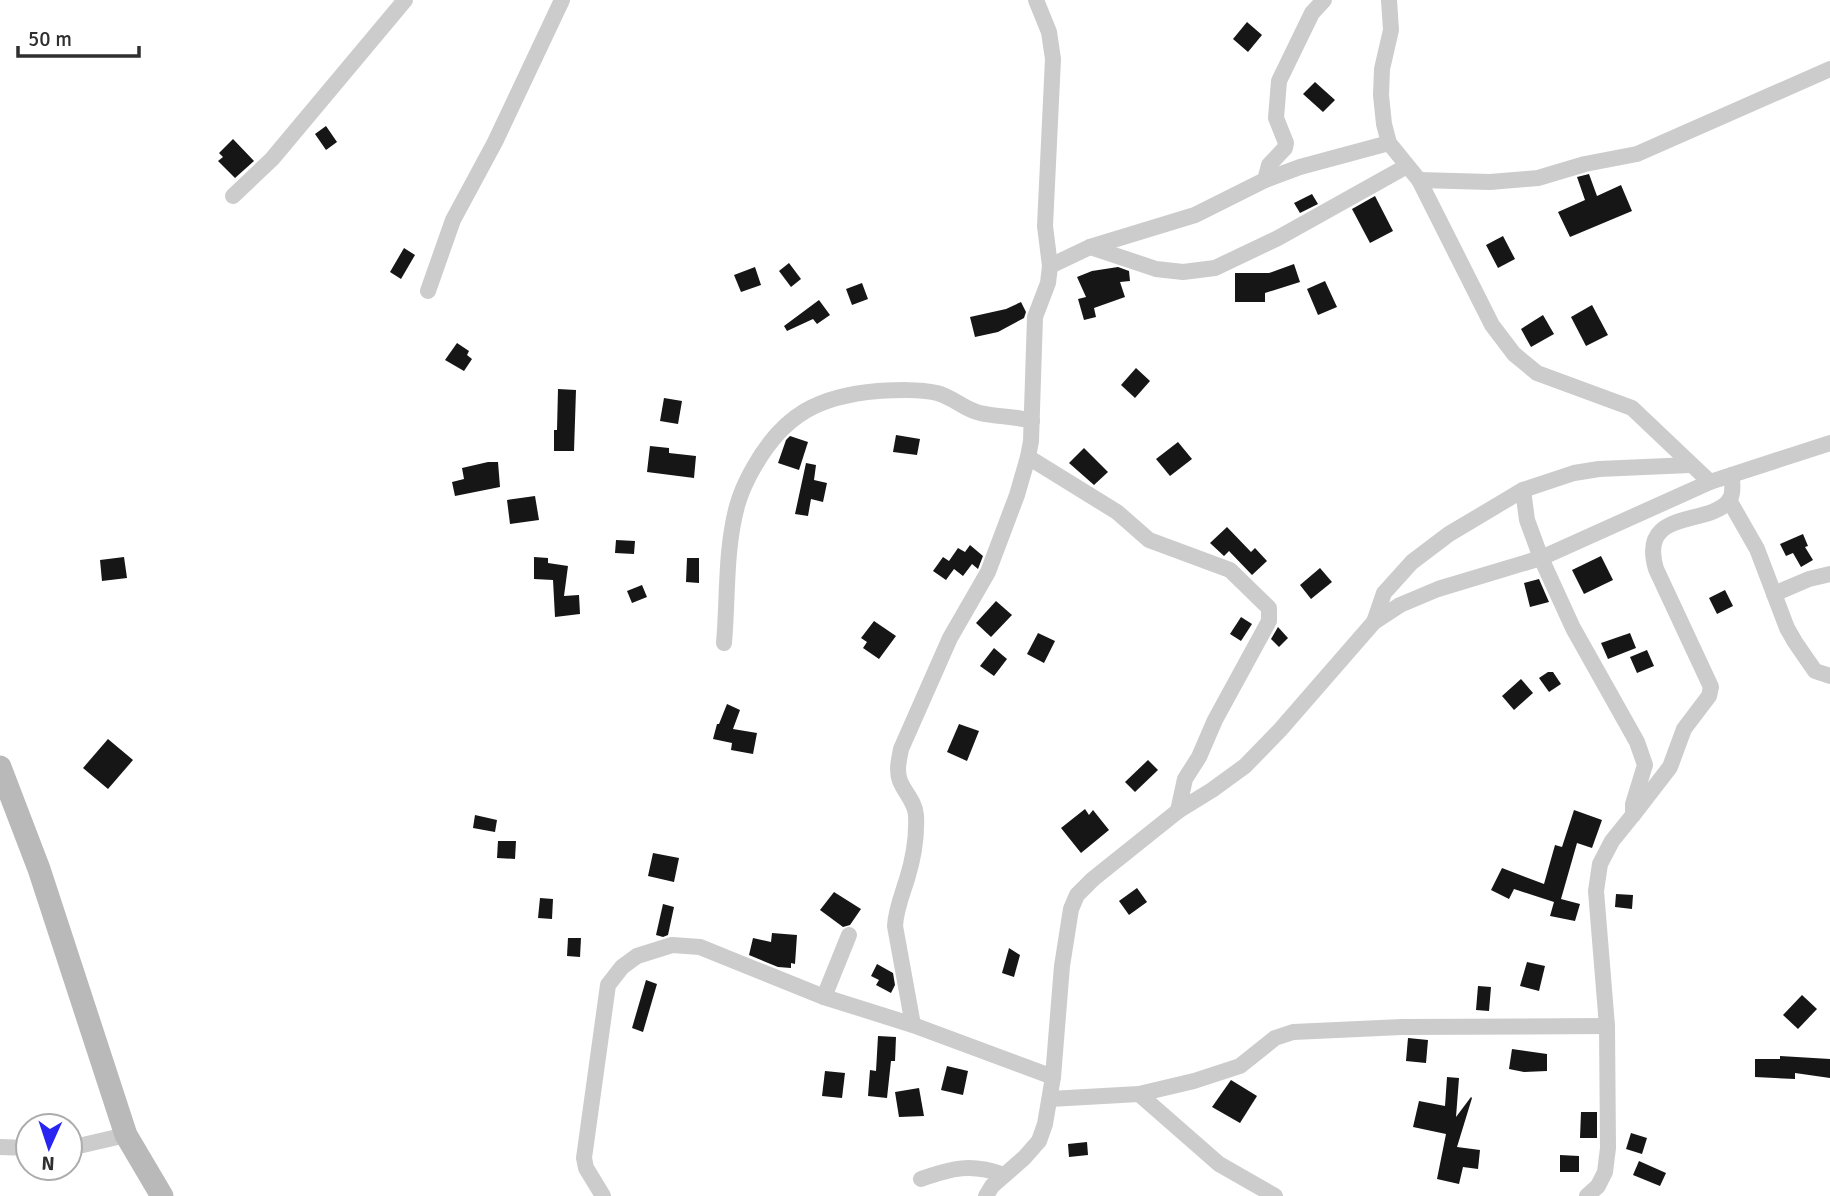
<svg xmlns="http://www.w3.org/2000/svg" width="1830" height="1196" font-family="Signika,sans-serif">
<rect width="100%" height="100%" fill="#fff"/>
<g fill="#161616">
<polygon points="1247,22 1262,35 1248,52 1233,39"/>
<polygon points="1315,82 1335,100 1323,112 1303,94"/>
<polygon points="326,126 337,142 326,150 315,134"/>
<polygon points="233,139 254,161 235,178 218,161 223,157 219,153"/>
<polygon points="1589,174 1597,196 1621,185 1632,211 1570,237 1558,212 1585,200 1577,177"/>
<polygon points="1312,194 1318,204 1300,213 1294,203"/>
<polygon points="1375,196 1393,231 1370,243 1352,209"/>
<polygon points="1503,236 1515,259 1498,268 1486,245"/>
<polygon points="404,248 415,255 401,279 390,272"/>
<polygon points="789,263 801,279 791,287 779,271"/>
<polygon points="1294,264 1300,282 1265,293 1265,302 1235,302 1235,273 1269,273"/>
<polygon points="755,267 761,285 741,292 734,275"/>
<polygon points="1118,267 1129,271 1130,281 1120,282 1125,297 1094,308 1096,317 1084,320 1078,299 1086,297 1077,277 1092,271"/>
<polygon points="1325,281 1337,307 1318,315 1307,289"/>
<polygon points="862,283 868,299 852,305 846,289"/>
<polygon points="819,300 830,315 817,324 813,319 787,331 784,326"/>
<polygon points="1021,302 1026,312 1024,318 998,332 975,337 970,317 1006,309"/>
<polygon points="1592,305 1608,335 1586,346 1571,317"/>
<polygon points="1543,315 1554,334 1531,347 1521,329"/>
<polygon points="457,343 469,351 467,355 472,359 464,371 445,360"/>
<polygon points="1136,368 1150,381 1135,398 1121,385"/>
<polygon points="558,389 576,390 574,451 554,451 554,430 557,430"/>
<polygon points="664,398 682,401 678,424 660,421"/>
<polygon points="896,435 920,439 917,455 893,452"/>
<polygon points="790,436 808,442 799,470 778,463 786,440"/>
<polygon points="1178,442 1192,459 1170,476 1156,459"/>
<polygon points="650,446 669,448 669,453 696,456 694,478 647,472"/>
<polygon points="1084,448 1108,472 1094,485 1069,463"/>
<polygon points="488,462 498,462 500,487 455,496 452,482 464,479 462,468"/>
<polygon points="806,463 816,465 814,480 827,483 823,502 811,499 808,516 795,514"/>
<polygon points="535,496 539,520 510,524 507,500"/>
<polygon points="1227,527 1251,552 1255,548 1267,561 1252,575 1229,551 1224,556 1210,543"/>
<polygon points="1803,534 1808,546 1805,547 1813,560 1801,567 1793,553 1786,556 1780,544"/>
<polygon points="616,540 635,541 634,554 615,553"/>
<polygon points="970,545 983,556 978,569 972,564 963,576 954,569 946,580 933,571 943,557 949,561 958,548 965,552"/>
<polygon points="1601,556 1613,580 1584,594 1572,570"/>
<polygon points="124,557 127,578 102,581 100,560"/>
<polygon points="534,557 548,558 548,563 568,566 564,596 579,595 580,614 555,617 553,580 534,579"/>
<polygon points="687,558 699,558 699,583 686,582"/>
<polygon points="1320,568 1332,582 1311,599 1300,585"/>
<polygon points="1539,579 1549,602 1530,607 1524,583"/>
<polygon points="642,585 647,597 632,603 627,591"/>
<polygon points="1725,590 1733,606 1717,614 1709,598"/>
<polygon points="996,601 1012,615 991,637 976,623"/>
<polygon points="1241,617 1252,624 1241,641 1230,634"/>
<polygon points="874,621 896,636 879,659 863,648 867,642 861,638"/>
<polygon points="1278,627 1288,638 1279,647 1271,639"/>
<polygon points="1038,633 1055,641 1044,663 1027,654"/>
<polygon points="1630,633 1636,648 1608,659 1601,643"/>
<polygon points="994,648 1007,659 994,676 980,666"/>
<polygon points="1647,650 1654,666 1637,673 1630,657"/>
<polygon points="1548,672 1553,672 1561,684 1549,692 1539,678"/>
<polygon points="1521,679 1533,693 1514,710 1502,696"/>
<polygon points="727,704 740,710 733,729 757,733 753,754 731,750 732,743 713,739 717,724 719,724"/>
<polygon points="959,724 979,731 967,761 947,752"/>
<polygon points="108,739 133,760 108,789 83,768"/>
<polygon points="1148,760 1158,770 1135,792 1125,782"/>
<polygon points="1085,809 1089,815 1093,810 1109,830 1081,853 1061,828"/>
<polygon points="1574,810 1602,820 1592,848 1577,843 1561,899 1580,904 1575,921 1550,916 1554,902 1514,889 1509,899 1491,890 1502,868 1544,884 1555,845 1562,847"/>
<polygon points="475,815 497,820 495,832 473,828"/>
<polygon points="498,841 516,841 515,859 497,858"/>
<polygon points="653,853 679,858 674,882 648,876"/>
<polygon points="1137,888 1147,902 1129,915 1119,901"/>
<polygon points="834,892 861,909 850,925 843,927 820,910"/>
<polygon points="1616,894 1633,895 1632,909 1615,907"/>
<polygon points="540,898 553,899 552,919 538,918"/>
<polygon points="663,904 674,907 668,935 663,937 656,935"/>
<polygon points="772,933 797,935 795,964 791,963 791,968 778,967 749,955 753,938 771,942"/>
<polygon points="568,938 581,938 580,957 567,956"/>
<polygon points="1009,948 1020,955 1014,977 1002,973"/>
<polygon points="1527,962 1545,966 1539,991 1520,986"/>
<polygon points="877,964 893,973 895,985 891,993 876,985 879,980 871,976"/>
<polygon points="646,980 657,984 643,1032 632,1028"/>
<polygon points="1478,986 1491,987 1489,1011 1476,1010"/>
<polygon points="1802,995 1817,1009 1798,1029 1783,1015"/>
<polygon points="878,1036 896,1037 895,1061 891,1061 887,1098 868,1096 870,1070 876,1071"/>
<polygon points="1408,1038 1428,1040 1426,1063 1406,1061"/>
<polygon points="1512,1049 1547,1054 1547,1071 1524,1072 1509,1069"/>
<polygon points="1780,1056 1830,1059 1830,1078 1795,1073 1795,1079 1755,1077 1755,1059 1780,1059"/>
<polygon points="947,1066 968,1071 963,1095 941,1090"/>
<polygon points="825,1071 845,1073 842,1098 822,1096"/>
<polygon points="1447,1077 1459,1078 1456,1117 1471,1097 1472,1098 1457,1147 1480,1150 1478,1169 1463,1167 1459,1184 1437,1179 1446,1134 1413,1127 1419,1101 1445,1106"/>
<polygon points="1231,1080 1257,1096 1240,1123 1212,1107"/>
<polygon points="919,1088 924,1116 899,1117 895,1092"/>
<polygon points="1581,1112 1597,1112 1597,1138 1580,1138"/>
<polygon points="1631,1133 1647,1138 1642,1154 1626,1149"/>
<polygon points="1087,1142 1088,1155 1069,1157 1068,1144"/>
<polygon points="1560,1155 1579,1156 1579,1172 1560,1172"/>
<polygon points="1639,1161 1666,1173 1660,1186 1633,1175"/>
</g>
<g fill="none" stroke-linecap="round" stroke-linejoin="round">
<g stroke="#ccc" stroke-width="16">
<polyline points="1389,0 1391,30 1382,69 1381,95 1384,124 1389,143 1419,180 1492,325 1514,354 1537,373 1632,408 1710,482"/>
<polyline points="1265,180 1269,165 1285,148 1286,143 1276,118 1279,81 1312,13 1324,0"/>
<polyline points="1419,180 1490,182 1538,178 1585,164 1637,154 1830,69"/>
<polyline points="233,196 272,159 405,0"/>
<polyline points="1090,247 1156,269 1183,272 1215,268 1278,238 1407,166"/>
<polyline points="1050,266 1090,247 1195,215 1265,180 1300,167 1389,143"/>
<polyline points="428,291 453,220 495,142 562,0"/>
<polyline points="1028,457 1117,512 1149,540 1230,570 1269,608 1269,621 1215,720 1199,757 1185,779 1178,811"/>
<polyline points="1523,490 1527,520 1541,558 1573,628 1637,742 1645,765 1633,804 1633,815 1612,841 1600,864 1596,891 1607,1026 1608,1148 1605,1172 1598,1186 1587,1196"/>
<polyline points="1729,500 1757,549 1787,628 1795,642 1815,671 1830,676"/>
<polyline points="1774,594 1809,579 1830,574"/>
<polyline points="1374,622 1384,593 1412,562 1449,534 1523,490 1574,473 1599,469 1690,465"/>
<path d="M724,643c4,-46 1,-92 13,-137 4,-14 10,-27 17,-39 30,-53 65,-71 124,-76 20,-1 40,-2 59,2 16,4 28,17 43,20 17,4 34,3 52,8"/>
<path d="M1633,815l37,-48 14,-38 25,-33 2,-9 -55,-118c-18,-61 51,-42 73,-68 5,-7 3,-18 3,-26"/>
<polyline points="824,997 849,935"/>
<path d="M913,1025l-18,-99c1,-17 7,-31 12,-47 6,-19 10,-44 9,-64 -1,-13 -11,-22 -16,-34 -4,-11 -1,-21 1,-32l49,-111 38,-66 29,-77 11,-38 3,-16 4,-124 13,-34 2,-17 -5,-40 8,-167 -4,-27 -13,-32"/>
<polyline points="1139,1094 1219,1164 1275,1196"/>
<polyline points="1050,1099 1139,1094 1194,1081 1240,1066 1275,1038 1293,1032 1402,1027 1607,1026"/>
<polyline points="0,1147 28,1148"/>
<polyline points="70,1148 126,1135"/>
<path d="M921,1179c31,-11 50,-16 83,-4"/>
<polyline points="603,1196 586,1168 584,1158 608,985 622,967 637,956 672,945 700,947 824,997 913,1025 1053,1077"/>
<polyline points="986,1196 992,1186 1024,1158 1039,1141 1045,1124 1053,1077 1062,966 1071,909 1077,895 1093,879 1178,811 1212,790 1245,766 1280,730 1374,622 1400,605 1438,589 1541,558 1710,482 1830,443"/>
</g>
<polyline stroke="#b9b9b9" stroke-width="23" points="0,767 39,869 126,1135 162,1196"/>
</g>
<g transform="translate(49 1147) rotate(183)"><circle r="33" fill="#ffffff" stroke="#acacac" stroke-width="2"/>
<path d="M0-5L12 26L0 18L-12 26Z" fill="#2824f2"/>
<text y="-10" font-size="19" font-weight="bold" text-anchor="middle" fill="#2f2f2f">N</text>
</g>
<path d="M18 46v10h121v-10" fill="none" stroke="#2f2f2f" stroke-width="3.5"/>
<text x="28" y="46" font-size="21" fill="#2f2f2f" stroke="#ffffff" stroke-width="5" paint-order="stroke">50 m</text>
</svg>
